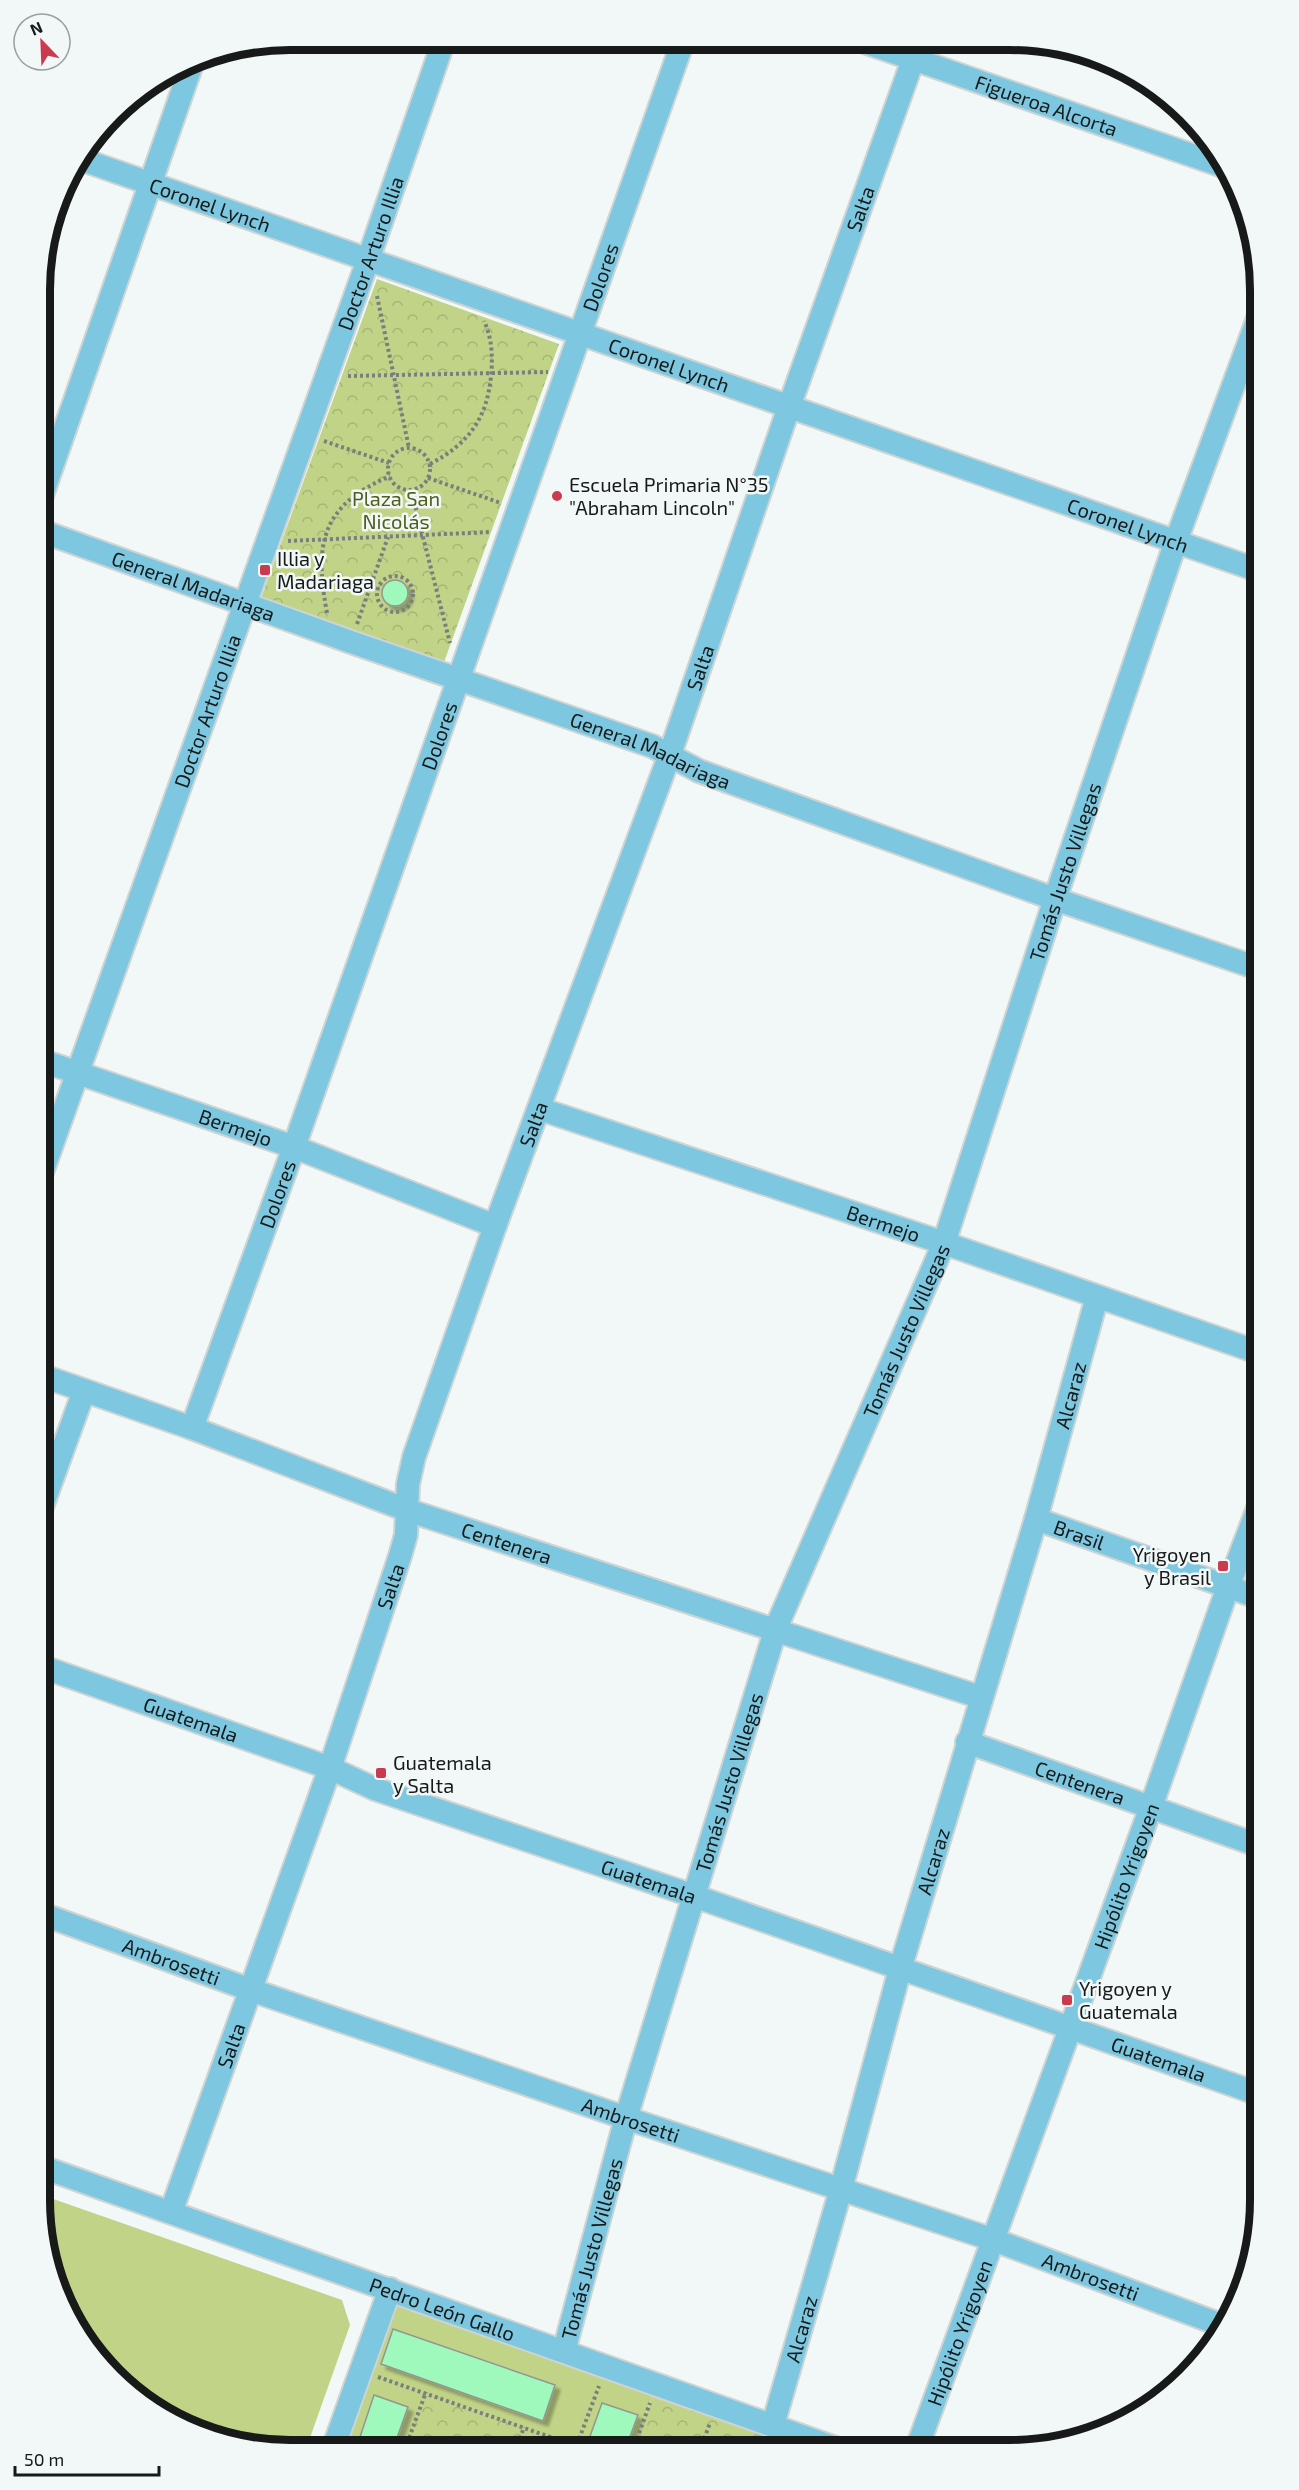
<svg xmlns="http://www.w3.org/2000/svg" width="1299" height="2490" font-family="'Exo 2',sans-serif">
<defs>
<pattern id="park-crowns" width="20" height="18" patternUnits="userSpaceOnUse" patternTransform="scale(1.5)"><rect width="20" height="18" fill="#c1d387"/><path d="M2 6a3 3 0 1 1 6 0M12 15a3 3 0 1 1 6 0" fill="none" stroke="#a5b574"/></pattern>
<filter id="shadow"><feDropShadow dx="5" dy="5" stdDeviation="1.5" flood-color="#0004"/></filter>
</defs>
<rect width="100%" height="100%" fill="#f1f8f7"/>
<g fill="#c1d387" fill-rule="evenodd">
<polygon points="39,2194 342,2300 350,2325 306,2449 256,2449 193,2432 125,2389 81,2340 52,2281"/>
<path d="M392,2306h11l416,144h-40l3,-9 -130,-44 -19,53h-8l12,-35 -35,-12 -17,47 -192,-1 15,-42 -33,-11 -19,53h-16zM394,2329l161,56 -12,35 -162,-56z"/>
</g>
<g fill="url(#park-crowns)">
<polygon points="377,279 559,344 443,665 260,601"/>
<polygon points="426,2392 576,2446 575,2450 405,2449"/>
<polygon points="652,2397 783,2441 779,2450 633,2450"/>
</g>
<g fill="#a0f9bc" stroke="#929693" stroke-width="1.5" filter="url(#shadow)">
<circle cx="395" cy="593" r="13"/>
<polygon points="393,2329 555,2385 543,2421 381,2364"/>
<polygon points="374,2395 408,2407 393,2449 356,2449"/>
<polygon points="602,2403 638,2415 625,2450 585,2450"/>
</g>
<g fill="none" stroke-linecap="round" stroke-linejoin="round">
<g stroke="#ced4d3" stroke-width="26">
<g id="minor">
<path id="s1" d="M867,43l359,124"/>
<path id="s2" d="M80,159l1180,412"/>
<polyline points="41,498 194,58"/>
<path id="s3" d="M41,531l310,111 301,104 47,25 356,128 205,70"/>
<path id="s4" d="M40,1060l254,87 201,79"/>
<path id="s5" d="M540,1109l404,134 316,110"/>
<path id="s6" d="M40,1178l328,-918 76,-220"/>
<path id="s7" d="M40,1375l152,53 215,82 573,187"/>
<path id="s8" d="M192,1428l102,-281 389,-1106"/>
<polyline points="40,1512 84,1391"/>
<path id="s9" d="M1036,1519l224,79"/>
<path id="s10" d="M40,1666l290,102 45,21 319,107 565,198"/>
<path id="s11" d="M967,1742l293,104"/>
<path id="s12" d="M39,1913l212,77 375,128 368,122 230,86"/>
<path id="s13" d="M39,2166l805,285"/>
<path id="s14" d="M171,2212l159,-444 70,-212 6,-21 2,-51 6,-27 81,-231 175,-472 119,-347 130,-364"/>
<path id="s15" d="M564,2351l62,-233 150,-490 168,-385 111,-344 121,-358 84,-228"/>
<path id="s16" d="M773,2425l68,-236 59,-220 136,-450 61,-222"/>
<polyline points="333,2449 390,2289"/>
<path id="s17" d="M916,2451l235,-644 77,-220 32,-84"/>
</g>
</g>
<g stroke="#7a7f7e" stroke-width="4" stroke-dasharray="3 3" stroke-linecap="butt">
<polyline points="377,296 409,448"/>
<polyline points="348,376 548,372"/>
<polyline points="324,441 389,463"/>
<circle cx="409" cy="469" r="21"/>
<path d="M430,464c38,-20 57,-45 61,-88 2,-19 1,-38 -7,-55"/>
<polyline points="428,478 501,503"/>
<polyline points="411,490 450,643"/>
<polyline points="288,541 491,532"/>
<circle cx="395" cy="594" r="18"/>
<path d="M327,613c-13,-70 -6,-107 63,-137"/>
<polyline points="357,624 388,537"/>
<polyline points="378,2377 576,2446"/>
<polyline points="637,2439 647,2450"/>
<polyline points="405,2449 426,2392"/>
<polyline points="516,2450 524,2427"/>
<polyline points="575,2450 599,2386"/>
<polyline points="633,2450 650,2403"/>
<polyline points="700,2450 710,2423"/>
</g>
<use href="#minor" stroke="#7dc7e0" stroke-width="22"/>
</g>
<g fill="#cb3b4f" stroke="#f1f8f7" stroke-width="2">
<circle cx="557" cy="496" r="6"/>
<rect x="259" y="564" width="12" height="12" rx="3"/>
<rect x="1217" y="1560" width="12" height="12" rx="3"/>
<rect x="375" y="1767" width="12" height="12" rx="3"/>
<rect x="1061" y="1994" width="12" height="12" rx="3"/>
</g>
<g text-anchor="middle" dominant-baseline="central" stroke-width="5" stroke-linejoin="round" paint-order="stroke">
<g font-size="20" fill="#171a19" stroke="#f1f8f7">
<text stroke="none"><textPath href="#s1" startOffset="190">Figueroa Alcorta</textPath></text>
<text stroke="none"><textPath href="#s2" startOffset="138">Coronel Lynch</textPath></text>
<text stroke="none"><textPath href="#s14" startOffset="2121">Salta</textPath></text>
<text stroke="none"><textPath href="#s6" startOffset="982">Doctor Arturo Illia</textPath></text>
<text stroke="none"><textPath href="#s8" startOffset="1221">Dolores</textPath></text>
<text stroke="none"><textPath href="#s2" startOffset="624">Coronel Lynch</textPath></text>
<text stroke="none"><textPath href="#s2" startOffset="1110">Coronel Lynch</textPath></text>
<text stroke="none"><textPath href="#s3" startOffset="162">General Madariaga</textPath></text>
<text stroke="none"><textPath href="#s14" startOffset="1635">Salta</textPath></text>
<text stroke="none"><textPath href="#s6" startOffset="496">Doctor Arturo Illia</textPath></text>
<text stroke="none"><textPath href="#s8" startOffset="735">Dolores</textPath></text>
<text stroke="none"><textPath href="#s3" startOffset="648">General Madariaga</textPath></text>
<text stroke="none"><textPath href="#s15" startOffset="1564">Tomás Justo Villegas</textPath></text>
<text stroke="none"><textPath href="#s14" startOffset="1149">Salta</textPath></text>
<text stroke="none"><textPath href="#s4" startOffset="207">Bermejo</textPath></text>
<text stroke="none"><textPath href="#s8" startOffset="249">Dolores</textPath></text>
<text stroke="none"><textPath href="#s5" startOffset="362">Bermejo</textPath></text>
<text stroke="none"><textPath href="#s15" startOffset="1078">Tomás Justo Villegas</textPath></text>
<text stroke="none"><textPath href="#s16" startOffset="1072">Alcaraz</textPath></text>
<text stroke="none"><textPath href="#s9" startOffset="46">Brasil</textPath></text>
<text stroke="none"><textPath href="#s7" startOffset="496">Centenera</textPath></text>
<text stroke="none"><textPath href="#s14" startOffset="663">Salta</textPath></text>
<text stroke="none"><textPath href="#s10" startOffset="160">Guatemala</textPath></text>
<text stroke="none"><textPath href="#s15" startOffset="592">Tomás Justo Villegas</textPath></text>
<text stroke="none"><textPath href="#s11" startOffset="120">Centenera</textPath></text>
<text stroke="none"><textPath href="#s16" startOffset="586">Alcaraz</textPath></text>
<text stroke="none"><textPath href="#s17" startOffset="612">Hipólito Yrigoyen</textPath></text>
<text stroke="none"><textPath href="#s10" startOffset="646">Guatemala</textPath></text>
<text stroke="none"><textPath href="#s12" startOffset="141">Ambrosetti</textPath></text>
<text stroke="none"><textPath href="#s14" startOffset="177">Salta</textPath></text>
<text stroke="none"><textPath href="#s10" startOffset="1186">Guatemala</textPath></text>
<text stroke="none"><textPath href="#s12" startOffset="627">Ambrosetti</textPath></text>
<text stroke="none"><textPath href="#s15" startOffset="106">Tomás Justo Villegas</textPath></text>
<text stroke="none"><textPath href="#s12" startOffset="1113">Ambrosetti</textPath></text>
<text stroke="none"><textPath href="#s13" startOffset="428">Pedro León Gallo</textPath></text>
<text stroke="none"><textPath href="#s16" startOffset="100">Alcaraz</textPath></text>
<text stroke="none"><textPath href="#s17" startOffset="126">Hipólito Yrigoyen</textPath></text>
</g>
<g font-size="20" fill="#171a19" stroke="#f1f8f7" text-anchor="start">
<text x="569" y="484">Escuela Primaria N°35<tspan x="569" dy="23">"Abraham Lincoln"</tspan></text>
<text x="277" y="558">Illia y<tspan x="277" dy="23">Madariaga</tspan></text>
<text x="1211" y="1554" text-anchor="end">Yrigoyen<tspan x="1211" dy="23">y Brasil</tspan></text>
<text x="393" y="1762">Guatemala<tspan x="393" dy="23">y Salta</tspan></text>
<text x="1079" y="1988">Yrigoyen y<tspan x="1079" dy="23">Guatemala</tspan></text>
</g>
<g font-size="20" fill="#515e1c" stroke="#f1f8f7">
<text x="396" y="498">Plaza San<tspan x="396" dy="23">Nicolás</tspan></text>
</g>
</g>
<path d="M0 0H1299V2490H0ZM290 50H1010A240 240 0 0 1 1250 290V2200A240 240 0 0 1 1010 2440H290A240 240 0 0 1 50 2200V290A240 240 0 0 1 290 50Z" fill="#f1f8f7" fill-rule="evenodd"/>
<path fill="none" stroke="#171a19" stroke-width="8" d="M290 50H1010A240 240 0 0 1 1250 290V2200A240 240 0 0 1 1010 2440H290A240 240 0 0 1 50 2200V290A240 240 0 0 1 290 50Z"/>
<g transform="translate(42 42) rotate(337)"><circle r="28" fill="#f1f8f7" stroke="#9a9f9e" stroke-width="1.5"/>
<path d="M0-4.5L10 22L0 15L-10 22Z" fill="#cb3b4f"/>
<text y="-9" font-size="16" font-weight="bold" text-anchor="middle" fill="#171a19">N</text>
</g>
<path d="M15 2466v9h144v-9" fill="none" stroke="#171a19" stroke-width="3"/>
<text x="24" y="2466" font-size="18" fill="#171a19" stroke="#f1f8f7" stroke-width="4.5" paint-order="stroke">50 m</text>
</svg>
